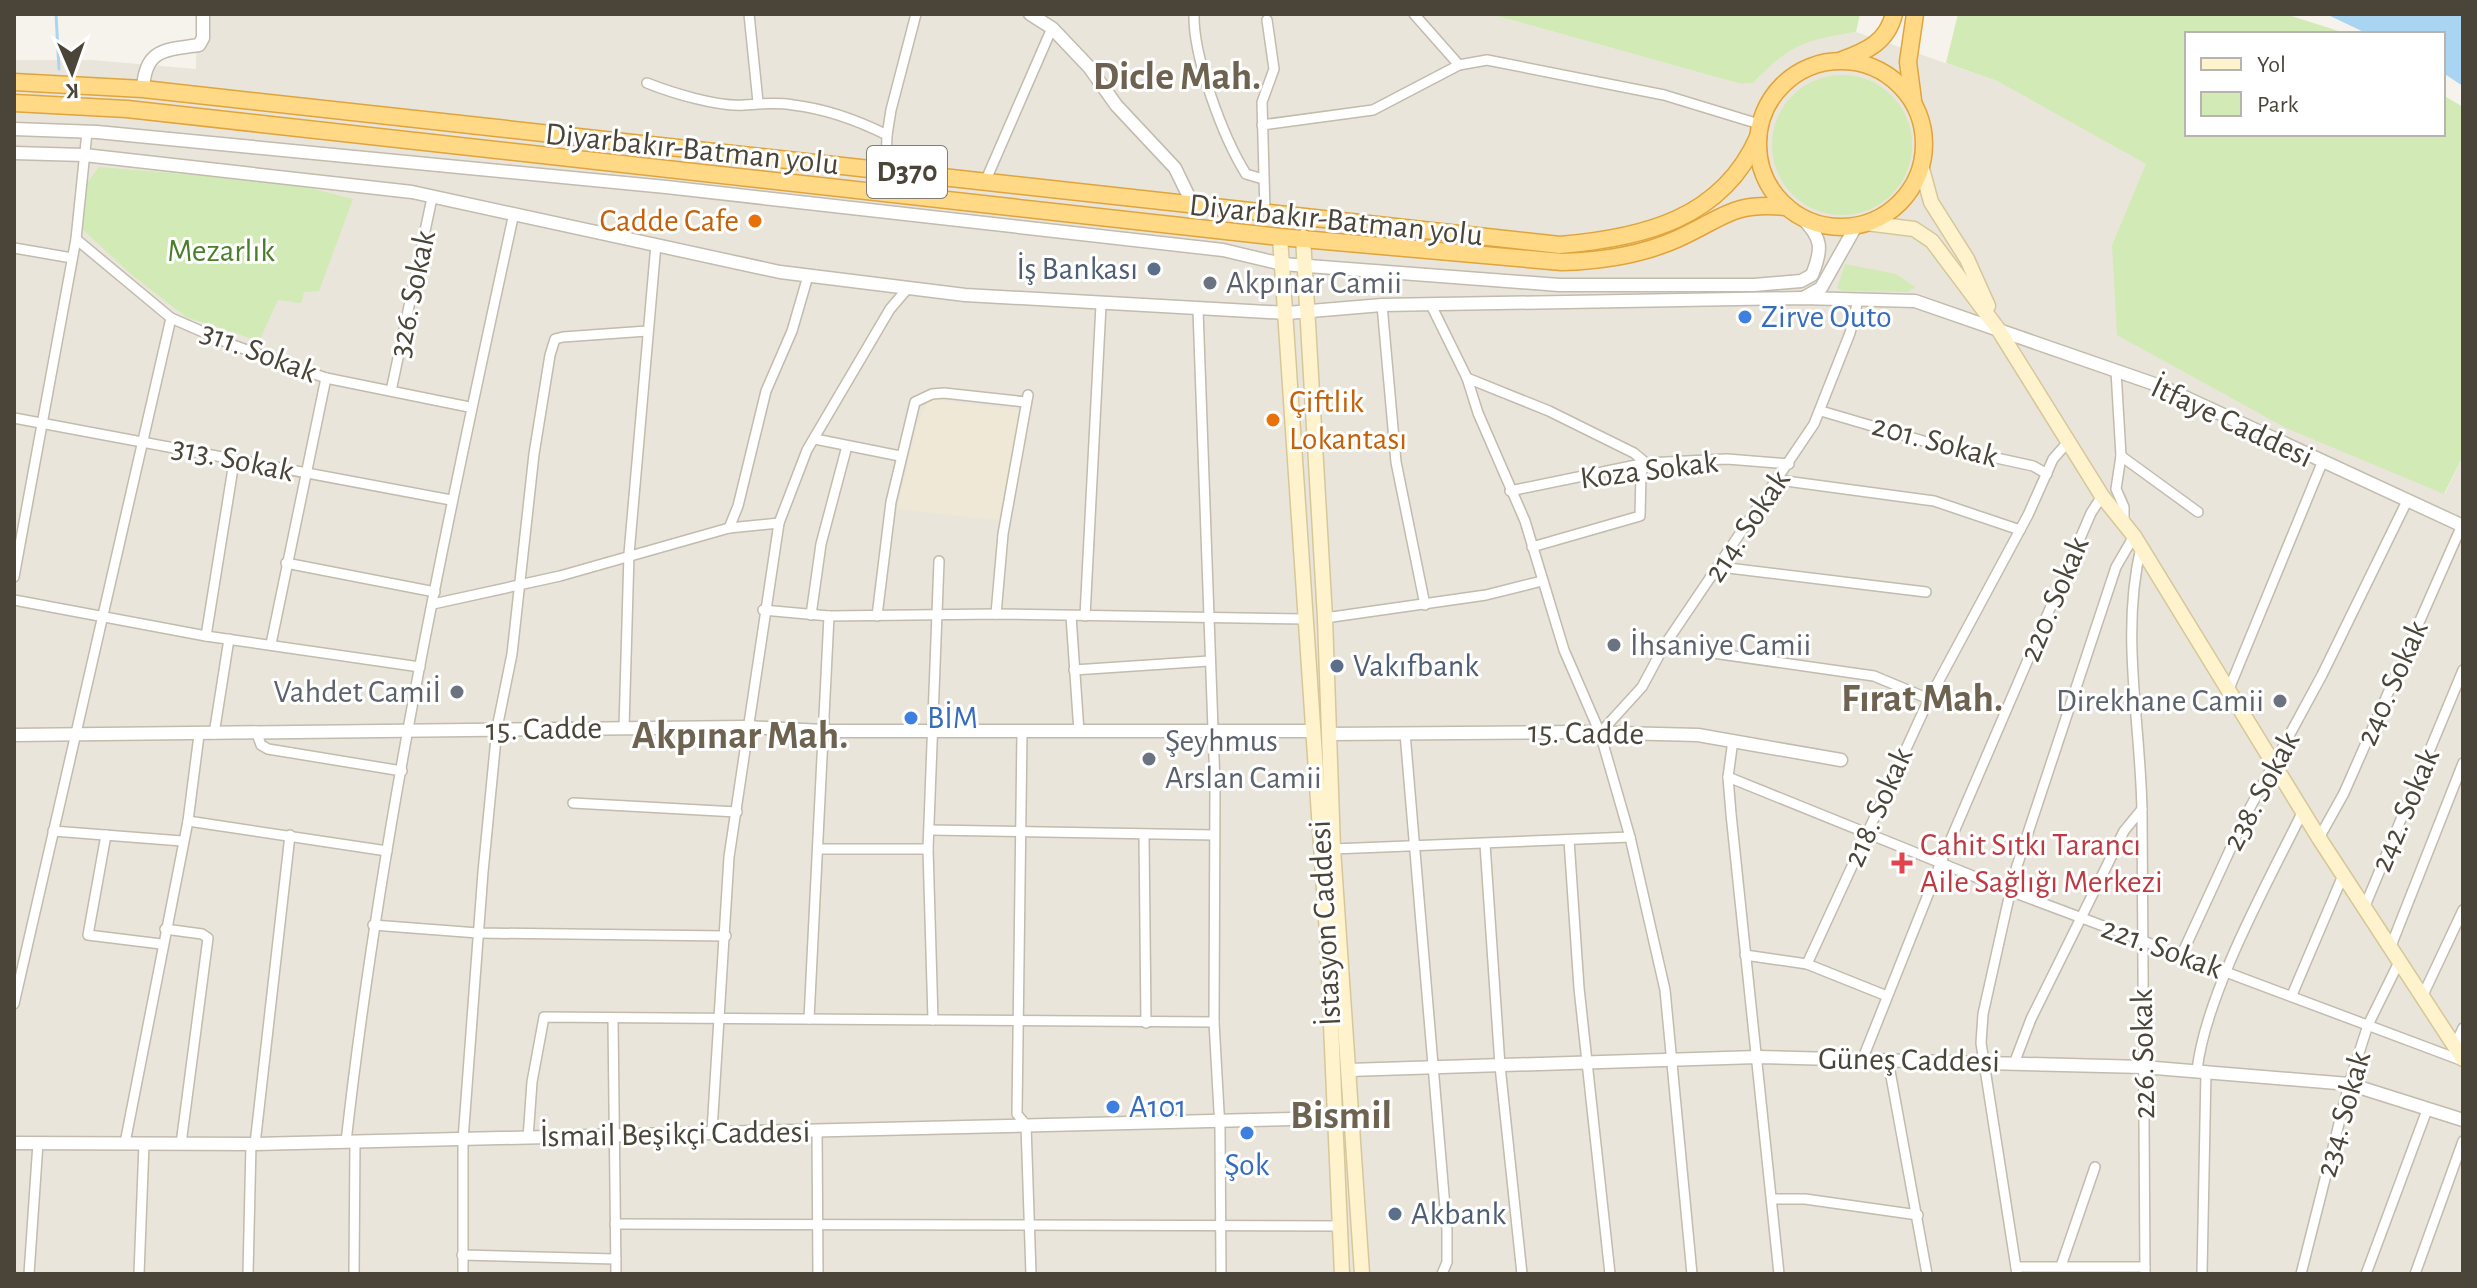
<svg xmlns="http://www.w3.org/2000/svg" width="2477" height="1288" font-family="'Alegreya Sans',sans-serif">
<rect width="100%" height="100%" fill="#f6f3ec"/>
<polygon fill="#eae5da" points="197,14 1490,14 1741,84 1753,83 1780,54 1813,38 1856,32 1997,81 2147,164 2112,245 2445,494 2463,456 2463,1274 14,1274 14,60 92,60 196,69"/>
<polygon fill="#efe8d6" points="929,399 1019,410 999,520 897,509 918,422"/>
<g fill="#d2eab5">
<path d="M1490,14h370l-4,18c-51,8 -66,12 -103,51l-12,1z"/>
<polygon points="1958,14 2285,14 2348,34 2187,34 2187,134 2443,134 2443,95 2463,107 2463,456 2444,494 2286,428 2117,335 2112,245 2146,164 1997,81 1946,63"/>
<circle cx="1842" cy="145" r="70"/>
<polygon points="99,167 291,183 353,199 319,291 304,292 301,303 278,300 259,341 186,317 132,275 81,228 87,183"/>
<polygon points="1845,264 1896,274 1915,287 1908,292 1843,291 1837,288"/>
</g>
<polygon fill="#a9d4f2" points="2326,14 2463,14 2463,86 2443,73 2443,34 2368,34"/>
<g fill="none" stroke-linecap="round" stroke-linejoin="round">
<polyline stroke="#a9d4f2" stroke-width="3" points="56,14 59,69"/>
<g stroke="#c2bbae" stroke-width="12">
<g id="minor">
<polyline points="749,14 758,102"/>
<path d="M1194,14c-1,43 29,123 52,160l17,5"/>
<polyline points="1414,14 1459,65"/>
<path d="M647,83c25,10 71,24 97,22 17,-1 32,-3 49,0 34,4 64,15 94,30l-1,34"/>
<polyline points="1262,125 1373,110 1459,65 1487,60 1664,95 1759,124"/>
<polyline points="887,135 891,110 916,14"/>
<polyline points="985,182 1052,28"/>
<polyline points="1265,212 1262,102 1274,69 1267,20"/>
<polyline points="76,239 171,318 233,345 326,378 469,407"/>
<polyline points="14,248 72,258"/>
<polyline points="1382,305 1396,462 1425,605"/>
<polyline points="1432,307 1467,378 1478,413 1525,521 1564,650 1600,733 1630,837 1665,990 1692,1274"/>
<polyline points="1198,310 1215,785 1214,1022 1220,1129 1221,1274"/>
<polyline points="2116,371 2121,456 2116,489 2124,507 2124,522"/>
<polyline points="1467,378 1549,411 1634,453 1646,463 1641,473 1640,516 1532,547"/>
<polyline points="391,391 432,198"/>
<polyline points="1821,411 1937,445 2033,466 2047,474"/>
<polyline points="14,418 451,500"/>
<polyline points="815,439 900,456"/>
<polyline points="2121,456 2198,512"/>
<polyline points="1778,480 1934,501 2020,530"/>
<polyline points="1510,491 1646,463 1727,459 1789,464"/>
<polyline points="729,528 738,506 766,391 792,331 808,276"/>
<path d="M2141,547c-21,88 0,177 1,266 2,153 1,307 3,461"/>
<polyline points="286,563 435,592"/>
<polyline points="1720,567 1926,592"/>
<polyline points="14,577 76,239 87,132"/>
<polyline points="14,600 206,636 420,667"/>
<polyline points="433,604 560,576 729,528 779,523"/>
<polyline points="763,610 829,616 996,614 1307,619"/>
<polyline points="996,614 1003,534 1028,395"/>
<polyline points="811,615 821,544 847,446"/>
<polyline points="877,616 891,502 915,402 932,394 944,393 1026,402"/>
<polyline points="1071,616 1079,732"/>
<polyline points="1085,616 1101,305"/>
<polyline points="1325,618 1486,595 1542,581"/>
<polyline points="206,636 234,462"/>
<polyline points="271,644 326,378"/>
<polyline points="1664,646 1874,676 1929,699"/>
<polyline points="1074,670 1209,661"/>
<polyline points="2229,689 2322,463"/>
<polyline points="624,728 629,554 656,244"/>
<polyline points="256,731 261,745 268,749 402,771"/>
<polyline points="1022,732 1017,1114 1026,1125 1031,1274"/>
<polyline points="1405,733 1447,1231 1447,1262 1442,1274"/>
<polyline points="1600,733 1642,687 1664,646 1814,424 1850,333 1858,300"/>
<polyline points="214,734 229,639"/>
<polyline points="1733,740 1728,777 1731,814 1779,1274"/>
<polyline points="1728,777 2010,891 2463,1061"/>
<polyline points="573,803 737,812"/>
<polyline points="188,821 387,851"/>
<polyline points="931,830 1214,835"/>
<polyline points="53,831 182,841"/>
<polyline points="106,835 88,935 161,944"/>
<polyline points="1144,835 1146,1023"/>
<polyline points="2319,838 2344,793 2462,525"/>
<polyline points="1569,840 1579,988 1610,1274"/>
<polyline points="1485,844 1500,1066 1522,1274"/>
<polyline points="818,849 928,849"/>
<polyline points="1333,849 1630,837"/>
<polyline points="2365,906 2463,670"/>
<polyline points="373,925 478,933 726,936"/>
<polyline points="165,929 202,934 208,938 181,1144"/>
<polyline points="2391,946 2463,763"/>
<polyline points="2182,954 2246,815 2322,675 2407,501"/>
<polyline points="1745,955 1807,964 1887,996"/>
<polyline points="1807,964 1929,699 2028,515 2053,459 2068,442"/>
<polyline points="2292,995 2344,873"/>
<polyline points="2423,995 2463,910"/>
<polyline points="14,1004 171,318"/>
<polyline points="809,1019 829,616"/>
<polyline points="613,1020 616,1274"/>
<polyline points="933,1020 928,849 939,561"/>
<polyline points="2455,1045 2463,1028"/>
<polyline points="1863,1058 1941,862 2091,513 2102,496"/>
<polyline points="1888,1060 1927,1274"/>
<polyline points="2015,1061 2031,1019 2124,831 2142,809"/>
<path d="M2197,1070c9,-77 71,-188 106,-259"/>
<polyline points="817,1130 818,1274"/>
<polyline points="712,1131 729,857 779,523 807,450 890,309 908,288"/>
<polyline points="528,1138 532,1082 544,1017 1214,1022"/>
<path d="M346,1142c35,-313 101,-622 168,-929"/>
<polyline points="125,1143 188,821 199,735"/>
<polyline points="255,1144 290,835"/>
<polyline points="1773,1199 1805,1199 1918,1215"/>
<polyline points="615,1224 1340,1226"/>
<polyline points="462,1255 616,1259"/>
<polyline points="2061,1266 2095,1167"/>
<polyline points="2016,1267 2145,1267"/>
<polyline points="29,1274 38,1143"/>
<polyline points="139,1274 144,1144"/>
<polyline points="248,1274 251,1144"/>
<polyline points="354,1274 355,1141"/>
<polyline points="463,1274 463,1140 483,872 497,728 512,654 534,454 550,355 555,339 563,337 647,331"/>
<polyline points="2017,1274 1981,1043 1983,1014 2014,875 2116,567 2134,536"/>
<polyline points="2202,1274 2206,1071"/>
<polyline points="2301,1274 2349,1084 2368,1025 2400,960"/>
<polyline points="2366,1274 2427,1110"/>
<polyline points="2415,1274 2463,1141"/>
</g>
</g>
<g stroke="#c2bbae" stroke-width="15">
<g id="tertiary">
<polyline points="1030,14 1052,28 1089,67 1116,105 1175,168 1192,203"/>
<path d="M143,89c2,-40 21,-39 56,-44l4,-7v-24"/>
<path d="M14,129l83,3 569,55 557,63 59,14 277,21h195l47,-4 11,-6c11,-27 10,-37 -10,-57"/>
<polyline points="14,153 84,155 412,192 780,272 965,295 1287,313 1382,305 1802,298 1915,301 2163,387 2463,526"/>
<polyline points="1805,297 1821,288 1856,226"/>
<polyline points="1329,734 1580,732 1698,735 1841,760"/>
<polyline points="14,735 747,727 823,731 1313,731"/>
<polyline points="1349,1070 1757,1057 2143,1067 2349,1084 2463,1120"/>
<polyline points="14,1143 255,1144 1335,1118"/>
</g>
</g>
<g stroke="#d6c79b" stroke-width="17">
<g id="secondary">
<polyline points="1921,165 1931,202 1967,259 1988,306"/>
<polyline points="1866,223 1914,229 1932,241 1998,329 2102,496 2134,536 2319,838 2463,1059"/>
<polyline points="1280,237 1327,934 1342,1274"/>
<polyline points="1303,237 1325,618 1333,849 1362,1274"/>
</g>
</g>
<g stroke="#e0a43c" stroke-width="19">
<g id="trunk">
<path d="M1842,60c25,-9 45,-18 52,-46"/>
<circle cx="1841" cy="144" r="83"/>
<path d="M14,82l129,7 1417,156c83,-7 162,-26 198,-108"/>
<polyline points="1913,100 1908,62 1915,14"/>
<path d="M14,103l113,6 1153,128 282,25c40,-1 79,-7 115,-23 49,-22 53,-37 110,-32"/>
</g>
</g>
<use href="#minor" stroke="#fff" stroke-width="9"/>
<use href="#tertiary" stroke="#fff" stroke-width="12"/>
<use href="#secondary" stroke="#fff3cd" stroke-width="14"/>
<use href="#trunk" stroke="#ffd985" stroke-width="16"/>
</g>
<g fill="#e8710a" stroke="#fff" stroke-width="3">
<circle cx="755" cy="221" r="8"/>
<circle cx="1273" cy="420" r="8"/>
</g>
<g fill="#5c6f8a" stroke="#fff" stroke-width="3">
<circle cx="1154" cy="269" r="8"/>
<circle cx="1337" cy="666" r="8"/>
<circle cx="1395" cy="1214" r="8"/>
</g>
<g fill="#6b7280" stroke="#fff" stroke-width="3">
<circle cx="1210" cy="283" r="8"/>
<circle cx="1614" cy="645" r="8"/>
<circle cx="457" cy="692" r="8"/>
<circle cx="2280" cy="701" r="8"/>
<circle cx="1149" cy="759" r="8"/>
</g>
<g fill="#3f7fe0" stroke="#fff" stroke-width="3">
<circle cx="1745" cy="317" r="8"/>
<circle cx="911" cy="718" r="8"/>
<circle cx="1113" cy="1107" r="8"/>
<circle cx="1247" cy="1133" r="8"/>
</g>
<path fill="#e0444e" stroke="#fff" stroke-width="3" d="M1898 851h8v8h8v8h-8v8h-8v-8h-8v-8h8z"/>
<g text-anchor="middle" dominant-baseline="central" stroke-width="6" stroke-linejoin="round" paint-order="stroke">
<rect fill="#fff" stroke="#817c74" stroke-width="2" x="867" y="146" width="80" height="52" rx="6"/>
<g font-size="30" font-weight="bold" fill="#4b4439">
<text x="907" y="172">D370</text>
</g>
<g font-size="32" fill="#4b4439" stroke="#fff">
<text transform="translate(692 149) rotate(6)">Diyarbakır-Batman yolu</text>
<text transform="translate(1336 220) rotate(6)">Diyarbakır-Batman yolu</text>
<text transform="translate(412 294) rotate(-78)">326. Sokak</text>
<text transform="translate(259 352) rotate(21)">311. Sokak</text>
<text transform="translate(2232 422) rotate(25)">İtfaye Caddesi</text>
<text transform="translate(1935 441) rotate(15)">201. Sokak</text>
<text transform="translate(233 459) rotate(12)">313. Sokak</text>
<text transform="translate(1649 470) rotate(-7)">Koza Sokak</text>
<text transform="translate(1747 526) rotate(-56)">214. Sokak</text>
<text transform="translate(2054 599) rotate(-67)">220. Sokak</text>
<text transform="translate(2392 683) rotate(-66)">240. Sokak</text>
<text transform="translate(544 729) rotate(-1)">15. Cadde</text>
<text transform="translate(1586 733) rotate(1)">15. Cadde</text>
<text transform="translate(2261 791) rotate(-62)">238. Sokak</text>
<text transform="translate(1878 807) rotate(-66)">218. Sokak</text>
<text transform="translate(2405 810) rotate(-67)">242. Sokak</text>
<text transform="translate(1325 923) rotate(-93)">İstasyon Caddesi</text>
<text transform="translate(2162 948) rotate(20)">221. Sokak</text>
<text transform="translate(2143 1054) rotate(-91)">226. Sokak</text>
<text transform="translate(1909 1060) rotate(1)">Güneş Caddesi</text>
<text transform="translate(2343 1114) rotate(-74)">234. Sokak</text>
<text transform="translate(675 1134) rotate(-1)">İsmail Beşikçi Caddesi</text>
</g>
<g font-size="32" fill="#c56008" stroke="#fff" text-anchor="end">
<text x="739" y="221">Cadde Cafe</text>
<text x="1289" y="402" text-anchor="start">Çiftlik<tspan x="1289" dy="37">Lokantası</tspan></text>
</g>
<g font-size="32" fill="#4a7f2a" stroke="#fff">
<text x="221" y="251">Mezarlık</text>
</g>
<g font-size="32" fill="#4e5e75" stroke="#fff" text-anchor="start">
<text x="1138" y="269" text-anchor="end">İş Bankası</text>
<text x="1353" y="666">Vakıfbank</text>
<text x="1411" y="1214">Akbank</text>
</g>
<g font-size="32" fill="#5b616d" stroke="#fff" text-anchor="start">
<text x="1226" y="283">Akpınar Camii</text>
<text x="1630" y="645">İhsaniye Camii</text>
<text x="441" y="692" text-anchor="end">Vahdet Camiİ</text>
<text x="2264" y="701" text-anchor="end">Direkhane Camii</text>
<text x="1165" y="741">Şeyhmus<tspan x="1165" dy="37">Arslan Camii</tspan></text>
</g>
<g font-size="32" fill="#366cbe" stroke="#fff" text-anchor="start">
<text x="1761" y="317">Zirve Outo</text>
<text x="927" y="718">BİM</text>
<text x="1129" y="1107">A101</text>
<text x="1247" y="1165" text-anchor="middle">Şok</text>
</g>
<g font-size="32" fill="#be3a42" stroke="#fff" text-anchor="start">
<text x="1920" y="845">Cahit Sıtkı Tarancı<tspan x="1920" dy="37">Aile Sağlığı Merkezi</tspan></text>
</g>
<g font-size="40" font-weight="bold" fill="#6e6250" stroke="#fff">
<text x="1177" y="77">Dicle Mah.</text>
<text x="1922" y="699">Fırat Mah.</text>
<text x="740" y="736">Akpınar Mah.</text>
<text x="1341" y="1116">Bismil</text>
</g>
</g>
<rect width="2477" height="1288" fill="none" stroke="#4b4439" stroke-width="32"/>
<rect x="2185" y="32" width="260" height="104" fill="#ffffff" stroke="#b7b4b0" stroke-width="2"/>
<rect x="2201" y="58" width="40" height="12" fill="#fff3cd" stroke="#b7b4b0" stroke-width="2"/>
<text x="2257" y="72" font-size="24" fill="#4b4439">Yol</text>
<rect x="2201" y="92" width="40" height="24" fill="#d2eab5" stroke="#b7b4b0" stroke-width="2"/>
<text x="2257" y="112" font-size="24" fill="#4b4439">Park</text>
<g transform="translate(72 72) rotate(178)" stroke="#ffffff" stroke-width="6" paint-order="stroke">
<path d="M0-6L14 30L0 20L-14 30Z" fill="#4b4439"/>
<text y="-12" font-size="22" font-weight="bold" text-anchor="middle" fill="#4b4439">K</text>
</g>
</svg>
